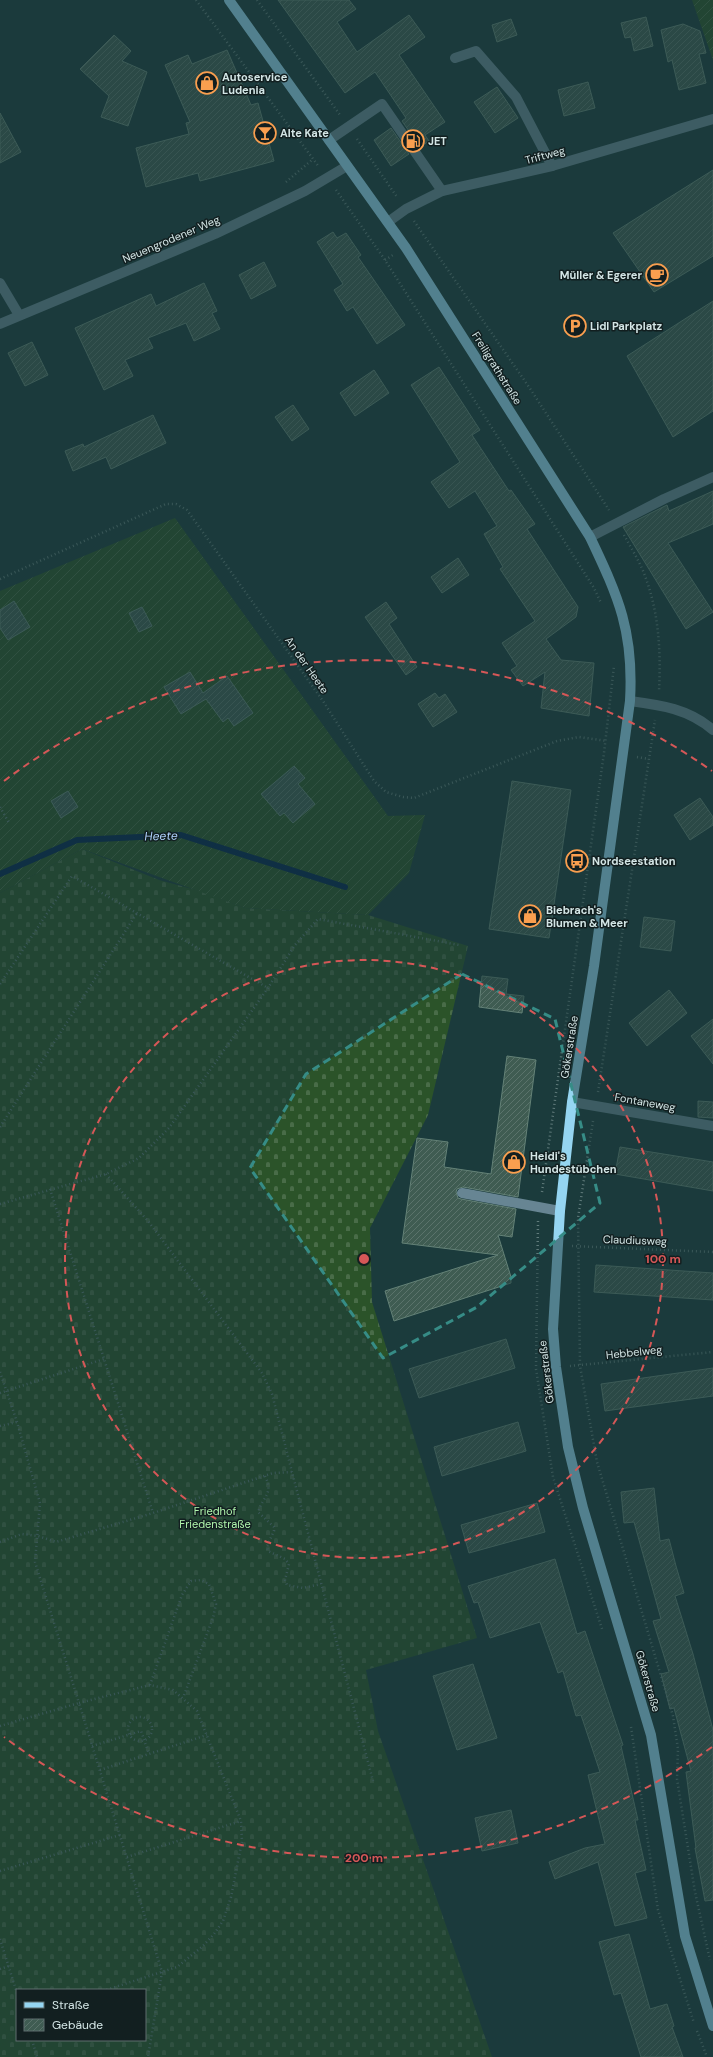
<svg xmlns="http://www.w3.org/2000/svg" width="713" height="2057" font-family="'DM Sans',sans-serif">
<defs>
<pattern id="cemetery-stones" width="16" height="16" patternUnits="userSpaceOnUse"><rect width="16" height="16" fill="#2b5329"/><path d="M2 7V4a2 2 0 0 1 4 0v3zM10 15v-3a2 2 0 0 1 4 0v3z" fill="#496c48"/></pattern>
<pattern id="garden-furrows" width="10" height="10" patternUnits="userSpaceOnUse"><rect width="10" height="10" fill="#2b5329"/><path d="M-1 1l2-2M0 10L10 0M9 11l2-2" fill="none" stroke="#496c48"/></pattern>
<pattern id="building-hatch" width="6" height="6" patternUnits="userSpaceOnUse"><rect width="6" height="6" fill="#3f5c52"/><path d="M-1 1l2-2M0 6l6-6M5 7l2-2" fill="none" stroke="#5a736b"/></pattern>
</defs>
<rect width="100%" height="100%" fill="#1b3b3c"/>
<path fill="url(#cemetery-stones)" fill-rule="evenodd" d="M82,849l77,31 41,11 45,17 123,7 100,31 -40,169 -58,113 2,74 105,336 -111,32 12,61 114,326h-492v-1164zM17,1990h128v50h-128z"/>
<g fill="url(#garden-furrows)">
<polygon points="692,0 713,0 713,60"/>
<polygon points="175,518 388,816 425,815 409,873 368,915 245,908 82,849 0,893 0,591"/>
</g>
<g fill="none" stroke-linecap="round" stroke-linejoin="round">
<polyline stroke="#00234e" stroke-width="6" points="0,874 77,840 181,835 345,887"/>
</g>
<g fill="url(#building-hatch)" stroke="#648277">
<polygon points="278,0 349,0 356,9 337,22 357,52 409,15 425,37 399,55 445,122 425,135 429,141 420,147 402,121 406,118 375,72 345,93"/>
<polygon points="646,17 653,46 634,51 631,37 625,38 621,23"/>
<polygon points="511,19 517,35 497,42 492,25"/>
<polygon points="683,24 700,31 706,53 699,54 706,83 679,90 672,60 668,62 661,30"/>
<polygon points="114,35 131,51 122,61 147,72 128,126 101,117 109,96 80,69"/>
<polygon points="227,50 251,105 258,103 274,161 200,181 198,173 146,187 136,148 189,134 186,123 190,122 165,65 188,55 192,64"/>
<polygon points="588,82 595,108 564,116 558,90"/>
<polygon points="497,87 518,118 495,133 474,102"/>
<polygon points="0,113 21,152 0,163"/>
<polygon points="391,128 409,154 391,166 374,140"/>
<polygon points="713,170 713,256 654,292 613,233"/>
<polygon points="333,232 337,238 346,233 361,255 358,257 405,325 377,344 353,307 347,311 334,290 343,284 317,242"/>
<polygon points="264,262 276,286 251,299 239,275"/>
<polygon points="204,283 217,311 212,313 220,329 194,341 186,323 148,338 153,348 125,360 133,376 104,390 75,328 151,294 156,306"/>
<polygon points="713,301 713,411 673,437 627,356"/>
<polygon points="32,342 48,375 25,386 8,353"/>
<polygon points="439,367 480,430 472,435 509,491 511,490 535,524 527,529 578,607 576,617 546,639 561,660 594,663 589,716 541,708 545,672 523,686 511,670 517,666 502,643 535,621 500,569 503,567 484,534 497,526 475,491 449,508 431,482 460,462 411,385"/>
<polygon points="374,370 389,393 355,416 340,393"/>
<polygon points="293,405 309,429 292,441 275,417"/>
<polygon points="153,415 166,443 111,469 106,457 73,471 65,451 83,444 84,447"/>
<polygon points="713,491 713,524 668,543 713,612 686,629 623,527 667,505 669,511"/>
<polygon points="458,558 469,575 442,593 431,577"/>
<polygon points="14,601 30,627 8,640 0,628 0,610"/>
<polygon points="386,602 397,618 389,624 417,667 406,675 365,617"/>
<polygon points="142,607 152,626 139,632 129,613"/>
<polygon points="190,672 203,693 227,676 253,713 234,726 228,718 223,722 206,699 181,714 164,687"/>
<polygon points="435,693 439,698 445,694 457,712 433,727 418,704"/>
<polygon points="294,766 305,778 298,784 315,804 293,823 284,813 280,816 261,794"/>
<polygon points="512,781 571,790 549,938 489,929"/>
<polygon points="68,791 78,807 61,818 51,801"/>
<polygon points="700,798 713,817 713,825 690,840 674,815"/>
<polygon points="644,917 675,921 671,951 640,947"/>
<polygon points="482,976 508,979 506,994 524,996 522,1013 479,1007"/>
<polygon points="669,990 687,1013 647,1046 629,1023"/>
<polygon points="713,1019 713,1064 691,1036"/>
<polygon points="507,1056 536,1060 518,1197 463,1187 457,1189 456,1192 458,1198 461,1199 516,1209 512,1237 498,1235 511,1277 511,1283 394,1321 385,1291 498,1255 402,1243 417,1138 448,1142 444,1167 491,1174"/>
<polygon points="698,1101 713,1102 713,1118 698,1117"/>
<polygon points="620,1147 713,1162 713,1191 615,1174"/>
<polygon points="596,1265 713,1273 713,1300 594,1292"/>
<polygon points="506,1339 515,1368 419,1398 409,1369"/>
<polygon points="713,1368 713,1396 605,1411 601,1384"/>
<polygon points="518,1422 526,1451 442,1476 434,1447"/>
<polygon points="654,1488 660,1541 669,1539 676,1566 684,1593 675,1596 693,1654 713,1730 713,1900 705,1901 695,1848 696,1848 686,1772 691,1771 674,1708 670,1709 661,1674 669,1672 653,1621 661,1619 634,1522 624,1523 621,1492"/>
<polygon points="537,1503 545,1532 469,1553 461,1525"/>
<polygon points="555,1559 577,1634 585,1631 623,1745 621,1746 638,1820 635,1820 646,1870 635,1873 647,1918 615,1926 598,1862 555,1879 549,1862 585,1848 605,1844 588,1775 600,1772 581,1715 576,1716 563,1671 558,1673 540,1622 490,1638 478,1602 474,1603 468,1586"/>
<polygon points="473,1664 497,1738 457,1750 433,1676"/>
<polygon points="511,1810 518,1843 482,1851 475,1818"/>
<polygon points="629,1934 650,2009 667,2004 674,2026 672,2027 683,2057 641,2057 621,1993 614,1995 599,1942"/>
</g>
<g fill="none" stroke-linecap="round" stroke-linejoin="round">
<g stroke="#607b7b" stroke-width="2.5" stroke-dasharray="1 3" stroke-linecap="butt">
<polyline points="196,0 319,167"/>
<polyline points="257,0 340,115"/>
<polyline points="357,139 397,197"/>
<polyline points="286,182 313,159"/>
<polyline points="336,190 385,260 594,588 601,603"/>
<polyline points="414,221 529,387 609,510"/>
<polyline points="385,260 393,255"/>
<path d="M624,535c7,13 16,27 21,41 14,37 16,76 14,115"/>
<polyline points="0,579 166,504 176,504 187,510 323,701 374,781 386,792 403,797 414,798 557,741 579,737 607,741"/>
<polyline points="637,757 649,759"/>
<polyline points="0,807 9,823"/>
<polyline points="0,984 72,876 268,988"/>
<polyline points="598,1092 655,720"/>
<polyline points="593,1121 578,1218 580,1366 597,1462 673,1716 678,1749 677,1779 695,1892 710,1960"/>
<polyline points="0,1127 137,913"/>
<polyline points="106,1174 148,1221 262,1373 272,1394 292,1472"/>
<polyline points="50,1189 153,1513"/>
<polyline points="542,1192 604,753 614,666"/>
<polyline points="0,1204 106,1174 139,1158 169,1128 268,988 295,945 318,919 459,945"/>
<polyline points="538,1221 536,1369 553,1477 602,1629"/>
<polyline points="572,1246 713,1252"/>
<polyline points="570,1366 713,1352"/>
<polyline points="0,1372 17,1422 40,1503 35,1562 79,1703 150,1685 173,1690 197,1711 241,1821 242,1841 231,1897 223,1921 214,1934 203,1946 177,1967 106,1990"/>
<polyline points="0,1393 104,1359"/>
<polyline points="0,1426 17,1422"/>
<path d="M265,1476c9,18 -2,20 -7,36l16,15v4l-7,15 1,5 17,8 4,5 -4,16 2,5 16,3 18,-4"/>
<polyline points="0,1542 22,1534 38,1536 56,1542 153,1513 273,1473 292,1472 373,1781"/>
<polyline points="150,1685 182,1595 191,1581 201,1580 209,1584 216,1604 213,1618 183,1698"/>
<circle cx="140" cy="1729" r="12"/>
<polyline points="0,1726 79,1703 162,1972 148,2057"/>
<polyline points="631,1727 658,1910 694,2023"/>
<polyline points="92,1746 141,1731 149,1754"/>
<polyline points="100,1770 207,1735"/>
<polyline points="127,1857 241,1821"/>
<polyline points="0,1871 120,1835"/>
<polyline points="0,1939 17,1993"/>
<polyline points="0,1969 9,1966"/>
<polyline points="697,2031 707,2057"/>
<polyline points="32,2040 37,2057"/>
</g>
<g stroke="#678593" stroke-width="10">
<polyline points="455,58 476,51 516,97 552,166"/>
<polyline points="329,140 382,104 442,191"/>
<polyline points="388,222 406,209 442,191 552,166 713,119"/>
<polyline points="0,283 19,315"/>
<polyline points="0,324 215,234 305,191 347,166"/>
<polyline points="590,537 664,499 713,477"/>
<path d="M630,701c31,4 59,8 83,29"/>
<polyline points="572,1102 713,1126"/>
<polyline points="462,1193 560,1211"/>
</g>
<path stroke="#95d5f1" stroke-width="10" d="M229,0l177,248 184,289c29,61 44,95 40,164l-36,265 -22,136 -12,109 -7,118 3,38 12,80 15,61 68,227 34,201 28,90"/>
</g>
<path d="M0 0H713V2057H0ZM462,974l93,45 45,184 -123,104 -94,51 -133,-190 56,-94z" fill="#1b3b3c" fill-opacity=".55" fill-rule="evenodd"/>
<path fill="none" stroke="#368c86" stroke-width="3" stroke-dasharray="8 5" stroke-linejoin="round" d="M462,974l93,45 45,184 -123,104 -94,51 -133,-190 56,-94z"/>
<g fill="none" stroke="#d55757" stroke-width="2" stroke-dasharray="7 5">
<circle cx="364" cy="1259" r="299"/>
<path d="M712 1747A599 599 0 0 1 4 1737M4 781A599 599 0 0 1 712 771"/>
</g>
<defs>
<g id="shop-ring" transform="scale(1.15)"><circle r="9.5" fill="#121f20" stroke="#fa9f4f" stroke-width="1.5"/><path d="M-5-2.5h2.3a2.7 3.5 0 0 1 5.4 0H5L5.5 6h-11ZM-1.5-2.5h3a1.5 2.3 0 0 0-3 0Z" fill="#fa9f4f"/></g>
<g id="bar-ring" transform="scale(1.15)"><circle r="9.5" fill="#121f20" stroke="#fa9f4f" stroke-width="1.5"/><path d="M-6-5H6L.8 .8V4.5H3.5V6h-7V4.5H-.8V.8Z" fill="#fa9f4f"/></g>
<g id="fuel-ring" transform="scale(1.15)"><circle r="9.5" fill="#121f20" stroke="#fa9f4f" stroke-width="1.5"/><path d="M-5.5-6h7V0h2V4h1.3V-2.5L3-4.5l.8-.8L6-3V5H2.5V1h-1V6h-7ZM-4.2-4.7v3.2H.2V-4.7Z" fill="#fa9f4f"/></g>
<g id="cafe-ring" transform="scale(1.15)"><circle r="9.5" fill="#121f20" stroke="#fa9f4f" stroke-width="1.5"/><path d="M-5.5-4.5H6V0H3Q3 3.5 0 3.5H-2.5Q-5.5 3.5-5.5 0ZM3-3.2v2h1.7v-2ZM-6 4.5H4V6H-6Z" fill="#fa9f4f"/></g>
<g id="parking-ring" transform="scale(1.15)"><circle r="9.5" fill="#121f20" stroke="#fa9f4f" stroke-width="1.5"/><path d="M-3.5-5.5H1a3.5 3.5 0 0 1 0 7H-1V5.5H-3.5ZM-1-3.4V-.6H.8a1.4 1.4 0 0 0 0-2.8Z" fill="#fa9f4f"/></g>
<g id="bus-ring" transform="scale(1.15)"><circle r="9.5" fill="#121f20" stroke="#fa9f4f" stroke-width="1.5"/><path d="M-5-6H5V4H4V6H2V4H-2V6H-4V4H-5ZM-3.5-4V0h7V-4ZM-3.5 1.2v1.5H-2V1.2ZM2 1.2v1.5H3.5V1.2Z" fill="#fa9f4f"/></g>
</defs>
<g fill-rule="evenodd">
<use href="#shop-ring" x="207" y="83"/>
<use href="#bar-ring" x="265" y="133"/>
<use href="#fuel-ring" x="413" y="141"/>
<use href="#cafe-ring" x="657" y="275"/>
<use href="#parking-ring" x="575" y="326"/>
<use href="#bus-ring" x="577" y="861"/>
<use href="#shop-ring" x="530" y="916"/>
<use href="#shop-ring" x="514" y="1162"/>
</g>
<g text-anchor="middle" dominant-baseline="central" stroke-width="3" stroke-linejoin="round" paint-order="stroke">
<g font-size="11" font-weight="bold" fill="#d3e5e5" stroke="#121f20" text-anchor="start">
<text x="222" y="77">Autoservice<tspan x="222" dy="13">Ludenia</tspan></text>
<text x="280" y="133">Alte Kate</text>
<text x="428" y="141">JET</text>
<text x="642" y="275" text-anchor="end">Müller &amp; Egerer</text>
<text x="590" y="326">Lidl Parkplatz</text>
<text x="592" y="861">Nordseestation</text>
<text x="546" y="910">Biebrach's<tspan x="546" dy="13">Blumen &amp; Meer</tspan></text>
<text x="530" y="1156">Heidi's<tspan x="530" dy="13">Hundestübchen</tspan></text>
</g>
<g font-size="11" fill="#d3e5e5" stroke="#121f20">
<text transform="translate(545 155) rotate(-15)">Triftweg</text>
<text transform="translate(171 239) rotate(-23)">Neuengrodener Weg</text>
<text transform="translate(497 368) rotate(58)">Freiligrathstraße</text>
<text transform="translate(307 665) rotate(55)">An der Heete</text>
<text transform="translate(569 1047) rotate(-81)">Gökerstraße</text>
<text transform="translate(645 1102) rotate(10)">Fontaneweg</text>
<text transform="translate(635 1240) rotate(2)">Claudiusweg</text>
<text transform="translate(634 1352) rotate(-6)">Hebbelweg</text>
<text transform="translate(546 1372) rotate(-97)">Gökerstraße</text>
<text transform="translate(648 1681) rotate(74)">Gökerstraße</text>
</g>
<g font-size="11" fill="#b0f5ac" stroke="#121f20">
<text x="215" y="1511">Friedhof<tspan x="215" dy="13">Friedenstraße</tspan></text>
</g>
<g font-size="12" font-style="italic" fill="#b1d3ff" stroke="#121f20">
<text transform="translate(161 836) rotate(-2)">Heete</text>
</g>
</g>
<circle cx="364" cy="1259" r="6" fill="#d55757" stroke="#121f20" stroke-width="2"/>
<g font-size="12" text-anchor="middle" font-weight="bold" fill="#d55757" stroke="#121f20" stroke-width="3" stroke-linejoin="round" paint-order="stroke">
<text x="663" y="1263">100 m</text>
<text x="364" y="1862">200 m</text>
</g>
<rect x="16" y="1989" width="130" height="52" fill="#121f20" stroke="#5f6e6f"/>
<rect x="24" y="2002" width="20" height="6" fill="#95d5f1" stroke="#5f6e6f"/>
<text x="52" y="2009" font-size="12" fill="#d3e5e5">Straße</text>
<rect x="24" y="2019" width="20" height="12" fill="url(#building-hatch)" stroke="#5f6e6f"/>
<text x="52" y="2029" font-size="12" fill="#d3e5e5">Gebäude</text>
</svg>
